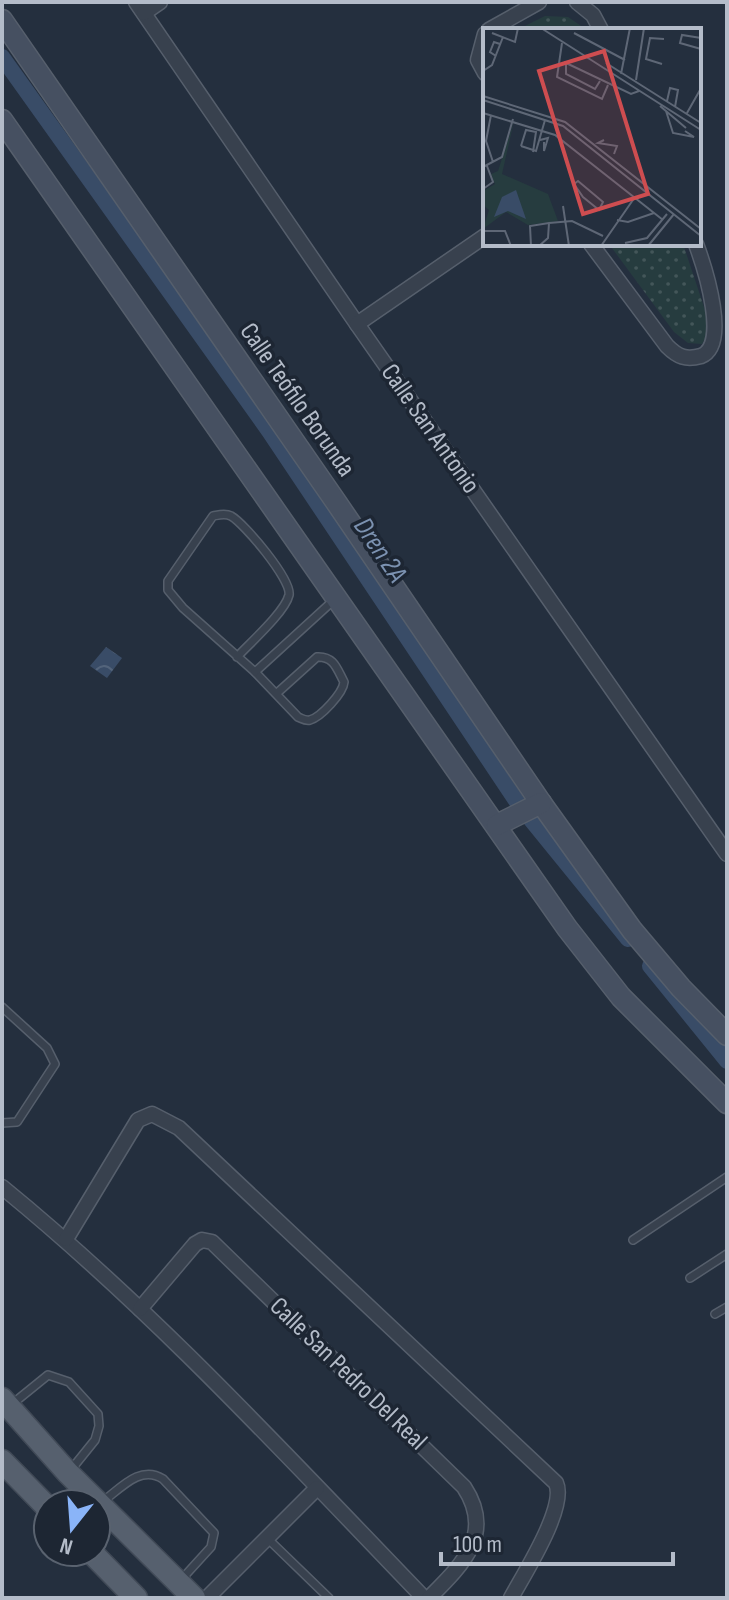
<svg xmlns="http://www.w3.org/2000/svg" width="729" height="1600" font-family="'Sofia Sans Condensed',sans-serif">
<defs>
<pattern id="park-dots" width="8" height="8" patternUnits="userSpaceOnUse" patternTransform="scale(2)"><rect width="8" height="8" fill="#263c3f"/><path d="M2 2h.1M6 6h.1" fill="none" stroke="#435659" stroke-width="1.8" stroke-linecap="round"/></pattern>
<pattern id="water-waves" width="16" height="10" patternUnits="userSpaceOnUse" patternTransform="scale(2)"><rect width="16" height="10" fill="#394c67"/><path d="M0 5q4-4 8 0t8 0" fill="none" stroke="#53647b"/></pattern>
</defs>
<rect width="100%" height="100%" fill="#242f3e"/>
<g fill="url(#park-dots)">
<polygon points="545,16 568,17 587,30 517,30"/>
<polygon points="609,244 683,244 711,328 702,344 688,343 674,332"/>
</g>
<polygon fill="url(#water-waves)" points="106,647 122,658 107,678 90,666"/>
<g fill="none" stroke-linecap="round" stroke-linejoin="round">
<g stroke="#394c67" stroke-width="16">
<polyline points="2,57 269,431 519,805 628,939"/>
<polyline points="650,966 727,1061"/>
</g>
<g stroke="#565f6c" stroke-width="10">
<g id="lane">
<path d="M237,657c13,-14 48,-45 52,-62 3,-15 -45,-72 -58,-79 -6,-3 -12,-1 -18,0l-45,65v9l15,18 72,64 43,45c5,2 7,4 12,3 11,-3 33,-27 34,-38 -7,-13 -10,-26 -27,-25l-41,37"/>
<polyline points="255,672 335,599"/>
<polyline points="2,1007 47,1048 55,1064 17,1122 2,1123"/>
<polyline points="633,1240 727,1177"/>
<polyline points="690,1278 727,1254"/>
<polyline points="715,1314 727,1307"/>
<polyline points="11,1405 48,1375 69,1382 98,1414 99,1426 95,1440 70,1471"/>
<path d="M101,1503c19,-14 39,-39 62,-24l51,54 -3,14 -31,34"/>
<polyline points="267,1538 329,1598"/>
</g>
</g>
<g stroke="#565f6c" stroke-width="17">
<g id="street">
<polyline points="136,2 357,324 727,854"/>
<polyline points="577,2 593,15 601,30"/>
<polyline points="144,13 160,2"/>
<polyline points="489,30 539,2"/>
<polyline points="485,34 478,60 485,73"/>
<path d="M591,244l76,102c11,11 19,14 34,10 28,-11 5,-85 -5,-112"/>
<polyline points="357,324 485,236"/>
<path d="M2,1187c152,124 286,270 422,411"/>
<path d="M66,1239l72,-119 14,-6 27,14 377,355c11,24 -32,91 -45,115"/>
<path d="M140,1309l55,-65 7,-4 10,2 252,245c31,47 -2,78 -35,111"/>
<polyline points="207,1598 317,1488"/>
</g>
</g>
<g stroke="#565f6c" stroke-width="23">
<g id="secondary">
<polyline points="2,20 336,502 541,803 632,930 681,988 727,1035"/>
<polyline points="2,120 567,928 621,997 727,1103"/>
<polyline points="497,825 541,803"/>
</g>
</g>
<g stroke="#414a57" stroke-width="25">
<g id="primary">
<polyline points="2,1399 68,1473 194,1598"/>
<polyline points="2,1461 48,1508"/>
<polyline points="91,1552 136,1598"/>
</g>
</g>
<use href="#lane" stroke="#38414e" stroke-width="7"/>
<use href="#street" stroke="#38414e" stroke-width="14"/>
<use href="#secondary" stroke="#465061" stroke-width="20"/>
<use href="#primary" stroke="#56606e" stroke-width="22"/>
</g>
<g text-anchor="middle" dominant-baseline="central" stroke-width="7" stroke-linejoin="round" paint-order="stroke">
<g font-size="26" fill="#b4bcc9" stroke="#1d2633">
<text transform="translate(297 400) rotate(55)">Calle Teófilo Borunda</text>
<text transform="translate(430 429) rotate(55)">Calle San Antonio</text>
<text transform="translate(348 1374) rotate(44)">Calle San Pedro Del Real</text>
</g>
<g font-size="28" font-style="italic" fill="#7c92b1" stroke="#1d2633">
<text transform="translate(380 550) rotate(56)">Dren 2A</text>
</g>
</g>
<g transform="translate(483 28)">
<rect width="218" height="218" fill="#242f3e"/>
<path d="M31,93l-12,53 46,20 10,27 -30,4 -22,-13 -23,17 6,-19 -6,-5v-14l12,-7 -4,-10 7,-3z" fill="#263c3f"/>
<path d="M33,162l10,29 -18,-8 -14,6 8,-20z" fill="#394c67"/>
<path fill="none" stroke="#5e6776" stroke-width="2" d="M58,0l160,102M9,5l23,9 3,-14M91,5l51,27M218,10l-19,-3 -2,8 21,6M79,15l-5,34 45,22 6,-14M13,28l-6,-4 4,-10 6,2M81,34l67,32 8,-3M83,35v11l29,15 5,-8M123,35l95,60M179,36l-16,-5 4,-21 14,1M0,43l9,-6 11,-28M138,46l9,-46M153,52l8,-52M0,68l82,26 136,107M0,72l80,26 138,110M184,73l3,-13 8,2 -3,17M177,78l26,22M183,83l7,22 21,4 -9,-6M0,85l72,22 108,85M204,85l13,-23M8,87l-5,26 7,21M57,112l8,-2 -4,13v-9M121,112l-6,3 19,3 -3,8M38,118l15,5 9,-31M38,118l5,-16 10,2 -3,20M0,139l19,-10 11,-38M95,153l25,21 -4,8 -16,-13 -9,-13zM0,161l10,-7 -6,-16M80,178l6,40M134,192l11,2 26,-9M0,203h22l6,15M142,215l22,-5 20,-24M48,218l-1,-20 19,-3 23,-2 31,15M56,218l9,-8 1,-15M118,218l34,-49M165,218l26,-32"/>
<path fill="#ce4d50" fill-opacity="0.15" stroke="#ce4d50" stroke-width="4" d="M121,23l44,143 -65,20 -44,-143z"/>
<rect width="218" height="218" fill="none" stroke="#b4bcc9" stroke-width="4"/>
</g>
<rect width="729" height="1600" fill="none" stroke="#b4bcc9" stroke-width="8"/>
<g transform="translate(72 1528) rotate(197)"><circle r="38" fill="#1d2633" stroke="#59626f" stroke-width="2"/>
<path d="M0-6L14 30L0 20L-14 30Z" fill="#8ab4f8"/>
<text y="-12" font-size="22" font-weight="bold" text-anchor="middle" fill="#b4bcc9">N</text>
</g>
<path d="M441 1552v12h232v-12" fill="none" stroke="#b4bcc9" stroke-width="4"/>
<text x="453" y="1552" font-size="24" fill="#b4bcc9" stroke="#1d2633" stroke-width="6" paint-order="stroke">100 m</text>
</svg>
